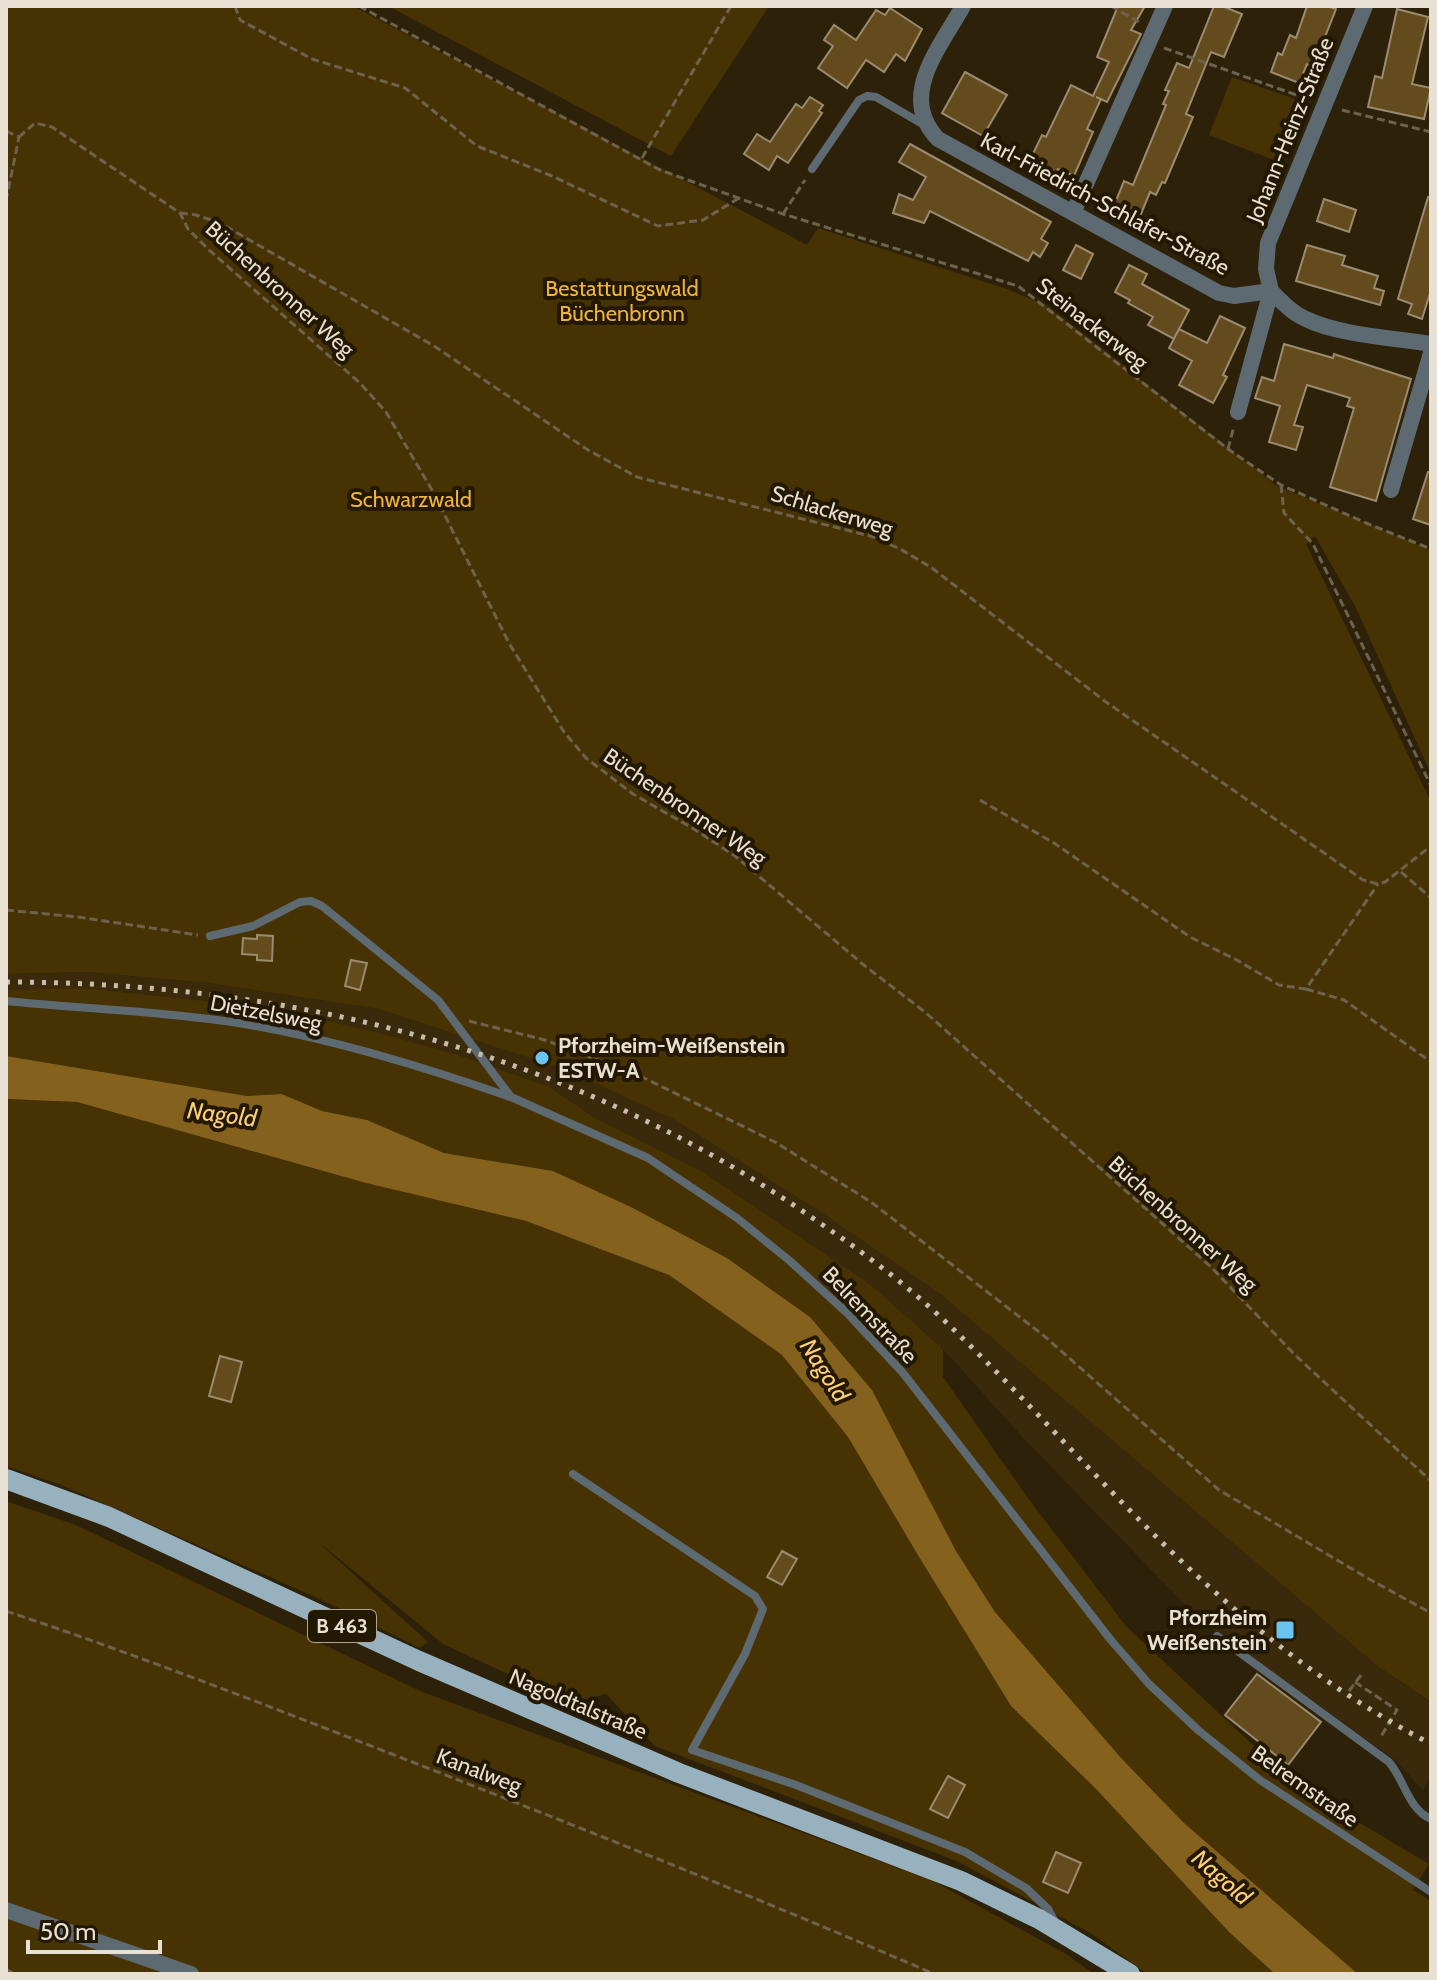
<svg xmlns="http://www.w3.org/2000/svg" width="1437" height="1980" font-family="Cabin,sans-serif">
<rect width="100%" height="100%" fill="#2d210a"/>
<polygon fill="#3a2a0b" points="88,972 208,983 379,1009 569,1071 675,1120 822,1213 939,1293 1380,1668 1431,1703 1431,1773 1423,1790 1395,1760 1198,1618 1024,1439 943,1349 871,1285 703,1172 595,1118 548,1086 458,1055 384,1034 306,1016 205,1001 84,988 6,990 6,974"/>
<g fill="#473204">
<polygon points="6,6 353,6 807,245 818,228 1007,289 1047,306 1277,486 1431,550 1431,774 1355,606 1315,536 1306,544 1431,802 1431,1702 1380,1668 939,1293 822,1213 675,1120 569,1071 379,1009 208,983 88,972 6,974"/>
<polygon points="388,6 769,6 671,156"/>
<polygon points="1232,77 1306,103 1282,163 1209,135"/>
<polygon points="84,988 205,1001 306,1016 380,1033 458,1055 548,1086 595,1118 703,1172 871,1285 943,1349 943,1377 1030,1501 1126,1626 1274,1765 1333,1807 1429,1864 1413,1890 1431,1901 1431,1974 1358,1974 1184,1823 1122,1759 995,1612 956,1551 872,1390 810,1317 727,1258 631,1207 553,1171 444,1153 367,1120 322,1111 283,1094 247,1096 6,1056 6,990"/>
<polygon points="6,1099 77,1102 366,1183 526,1221 669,1275 782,1355 848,1437 919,1557 1011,1706 1096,1789 1229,1932 1275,1974 1147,1974 1092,1934 959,1862 655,1746 606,1694 571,1703 443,1644 316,1540 428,1642 420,1648 320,1599 61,1485 6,1466"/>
<polygon points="6,1501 76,1525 420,1691 933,1881 1066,1954 1094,1974 6,1974"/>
</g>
<polygon fill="#84621d" points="6,1056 247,1096 282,1094 322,1111 367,1120 444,1153 553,1171 631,1207 727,1258 810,1317 872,1390 956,1551 995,1612 1122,1759 1184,1823 1358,1974 1275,1974 1229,1932 1096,1789 1011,1706 919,1557 848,1437 782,1355 669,1275 526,1221 366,1183 77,1102 6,1099"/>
<g fill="#634b1d" stroke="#9a8b71" stroke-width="2">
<polygon points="1118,6 1145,6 1131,30 1141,34 1107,102 1096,97 1101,99 1087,129 1093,132 1074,176 1058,169 1056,172 1030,160 1042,135 1046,137 1071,85 1093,96 1109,62 1097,57"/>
<polygon points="1214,6 1222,6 1242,14 1224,57 1211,52 1186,114 1193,117 1165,183 1162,182 1156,195 1150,192 1139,219 1113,208 1124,181 1133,185 1166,105 1163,104 1169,91 1165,90 1177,63 1189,68"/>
<polygon points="1307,6 1327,6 1336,9 1313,67 1307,64 1299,83 1271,72 1278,53 1282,55 1290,35 1296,38"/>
<polygon points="890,8 922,29 905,61 896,54 884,72 866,60 847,88 818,68 833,46 824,40 834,25 856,40 876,10 885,15"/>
<polygon points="1397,9 1428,17 1412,84 1431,88 1424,119 1368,107 1375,76 1382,78"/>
<polygon points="965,72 1007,95 983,136 942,113"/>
<polygon points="810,97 823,105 819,111 822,113 788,163 777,156 769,170 744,154 757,134 770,142 796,104 802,108"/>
<polygon points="910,144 1051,222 1041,239 1048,243 1040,257 1033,252 1028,261 930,211 924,223 893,213 899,194 913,200 926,177 899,162"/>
<polygon points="1428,197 1431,198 1431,290 1422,319 1408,314 1412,304 1398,299"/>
<polygon points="1324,199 1356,210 1349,232 1317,221"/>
<polygon points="1076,245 1093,254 1081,279 1063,270"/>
<polygon points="1307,245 1345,256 1342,265 1378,276 1374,288 1384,291 1380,305 1296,281"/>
<polygon points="1129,265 1147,274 1142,284 1189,310 1174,339 1148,325 1153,317 1128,303 1130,300 1115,292"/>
<polygon points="1220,316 1245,328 1223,375 1227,377 1213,403 1179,385 1192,361 1169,348 1179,329 1207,343"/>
<polygon points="1284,344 1333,358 1334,354 1411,379 1376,501 1330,487 1354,408 1347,406 1350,398 1307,385 1294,425 1303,427 1296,450 1269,442 1280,406 1255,398 1262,377 1274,381"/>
<polygon points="1428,472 1431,472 1431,525 1413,519"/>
<polygon points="257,935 273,936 272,961 257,960 257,955 242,954 243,938 257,939"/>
<polygon points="351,960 367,963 360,990 345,986"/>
<polygon points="220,1356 242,1362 231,1402 209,1396"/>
<polygon points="782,1551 797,1559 782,1585 767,1577"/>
<polygon points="1257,1674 1321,1722 1288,1765 1225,1715"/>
<polygon points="948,1776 965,1785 948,1818 930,1809"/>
<polygon points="1056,1852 1081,1863 1068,1893 1043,1882"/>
</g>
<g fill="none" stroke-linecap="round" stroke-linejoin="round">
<g stroke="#6c624e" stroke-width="3" stroke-dasharray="8 4" stroke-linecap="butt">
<polyline points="235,6 240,20 312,59 405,88 477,146 552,176 658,226 703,220 739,198"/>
<polyline points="359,6 660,170 783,214 1018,286 1228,449 1281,485 1366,523 1431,549"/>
<polyline points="1111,6 1139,22"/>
<polyline points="1164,48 1308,99"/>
<polyline points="1342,110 1431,132"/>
<polyline points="6,131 19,137"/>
<polyline points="19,137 35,123 52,127 180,213 188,229 208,249 360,383 386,412 432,490 510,645 564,732 586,758 633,794 694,829 735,856 865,966 925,1012 1210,1266 1295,1355 1431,1481"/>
<polyline points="642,158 731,6"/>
<polyline points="6,201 19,137"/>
<polyline points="180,213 196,215 220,223 434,346 588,450 637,477 874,537 902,550 932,568 1106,702 1363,880 1378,884 1385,882 1431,846"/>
<polyline points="783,214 805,180"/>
<polyline points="1228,449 1234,426"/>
<polyline points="1281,485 1284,513 1313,544 1431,786"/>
<polyline points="980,800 1054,843 1190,937 1235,959 1279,985 1306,989 1378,884"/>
<polyline points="1401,872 1431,898"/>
<polyline points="6,910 78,917 198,935"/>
<polyline points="1306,989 1344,1000 1431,1062"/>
<polyline points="469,1021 545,1040 638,1075 775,1142 871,1202 1043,1335 1219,1490 1369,1579 1431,1613"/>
<path d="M6,1611c134,45 265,96 396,147 179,70 357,140 532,216"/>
<polyline points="1355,1682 1397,1710 1380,1738"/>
<polyline points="1349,1691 1361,1675"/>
<polyline points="6,1969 14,1974"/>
</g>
<g stroke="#5e6a71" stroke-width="8">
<polyline points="812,169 859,100 867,96 876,97 926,126"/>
<polyline points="210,936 253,926 300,902 311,901 322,906 438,1000 511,1097 648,1158 737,1218 790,1261 847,1313 903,1373 1110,1639 1149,1684 1198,1730 1260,1780 1431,1892"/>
<path d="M6,1001c77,8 155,10 232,22 92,15 184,43 272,74"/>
<polyline points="573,1474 755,1596 763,1609 745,1654 692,1750 796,1785 965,1852 1026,1888 1048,1909 1055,1922"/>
<path d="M1217,1636l172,126c15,17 19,47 42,57"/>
</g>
<g stroke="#5e6a71" stroke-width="16">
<path d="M963,6c-23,42 -66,90 -25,133l281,154 15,3 37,-5c11,11 21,22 35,28 32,16 89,19 125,25"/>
<polyline points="1073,213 1165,6"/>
<polyline points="1238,412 1271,291 1266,269 1268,243 1365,6"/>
<polyline points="1391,490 1431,353"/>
<polyline points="6,1910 191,1974"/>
</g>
<polyline stroke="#98b1bf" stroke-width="20" points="6,1479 109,1517 419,1661 679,1773 961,1881 1039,1919 1130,1974"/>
<path stroke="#c6bdae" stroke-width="5" stroke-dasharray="4 8" stroke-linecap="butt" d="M6,982c287,0 571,72 808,237 49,33 96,68 138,109 95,91 180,193 279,278 61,53 129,101 200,138"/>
</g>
<g fill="#69c4f1" stroke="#231802" stroke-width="3">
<circle cx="542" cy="1058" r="8"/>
<rect x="1275" y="1620" width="20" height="20" rx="4"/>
</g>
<g text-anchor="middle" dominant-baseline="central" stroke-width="8" stroke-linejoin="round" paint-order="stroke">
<rect fill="#231802" stroke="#ada494" stroke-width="2" x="308" y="1610" width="68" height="32" rx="6"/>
<g font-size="20" font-weight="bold" fill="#e8e0d3">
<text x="342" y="1626">B 463</text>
</g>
<g font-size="22" fill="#e8e0d3" stroke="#231802">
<text transform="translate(1290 130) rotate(-68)">Johann-Heinz-Straße</text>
<text transform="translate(1105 204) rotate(28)">Karl-Friedrich-Schlafer-Straße</text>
<text transform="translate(280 289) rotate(42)">Büchenbronner Weg</text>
<text transform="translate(1092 324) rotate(38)">Steinackerweg</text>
<text transform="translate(832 511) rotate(17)">Schlackerweg</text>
<text transform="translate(685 807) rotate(34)">Büchenbronner Weg</text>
<text transform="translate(266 1013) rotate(11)">Dietzelsweg</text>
<text transform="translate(1183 1224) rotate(42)">Büchenbronner Weg</text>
<text transform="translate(870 1315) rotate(46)">Belremstraße</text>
<text transform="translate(578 1704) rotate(23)">Nagoldtalstraße</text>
<text transform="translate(479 1771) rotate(21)">Kanalweg</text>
<text transform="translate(1305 1786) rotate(35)">Belremstraße</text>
</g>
<g font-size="22" fill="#eeb339" stroke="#231802">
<text x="622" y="288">Bestattungswald<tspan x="622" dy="25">Büchenbronn</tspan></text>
<text x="411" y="499">Schwarzwald</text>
</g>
<g font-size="22" font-weight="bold" fill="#e8e0d3" stroke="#231802" text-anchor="start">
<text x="558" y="1045">Pforzheim-Weißenstein<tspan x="558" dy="25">ESTW-A</tspan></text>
<text x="1267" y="1617" text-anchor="end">Pforzheim<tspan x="1267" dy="25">Weißenstein</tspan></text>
</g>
<g font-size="24" font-style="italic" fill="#fecf78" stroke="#231802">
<text transform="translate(222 1114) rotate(7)">Nagold</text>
<text transform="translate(825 1370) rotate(57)">Nagold</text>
<text transform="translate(1222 1877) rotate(41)">Nagold</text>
</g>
</g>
<rect width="1437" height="1980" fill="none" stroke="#e8e0d3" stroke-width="16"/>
<path d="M28 1940v12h132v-12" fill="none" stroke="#e8e0d3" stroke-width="4"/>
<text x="40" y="1940" font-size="24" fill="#e8e0d3" stroke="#231802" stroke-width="6" paint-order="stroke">50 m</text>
</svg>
